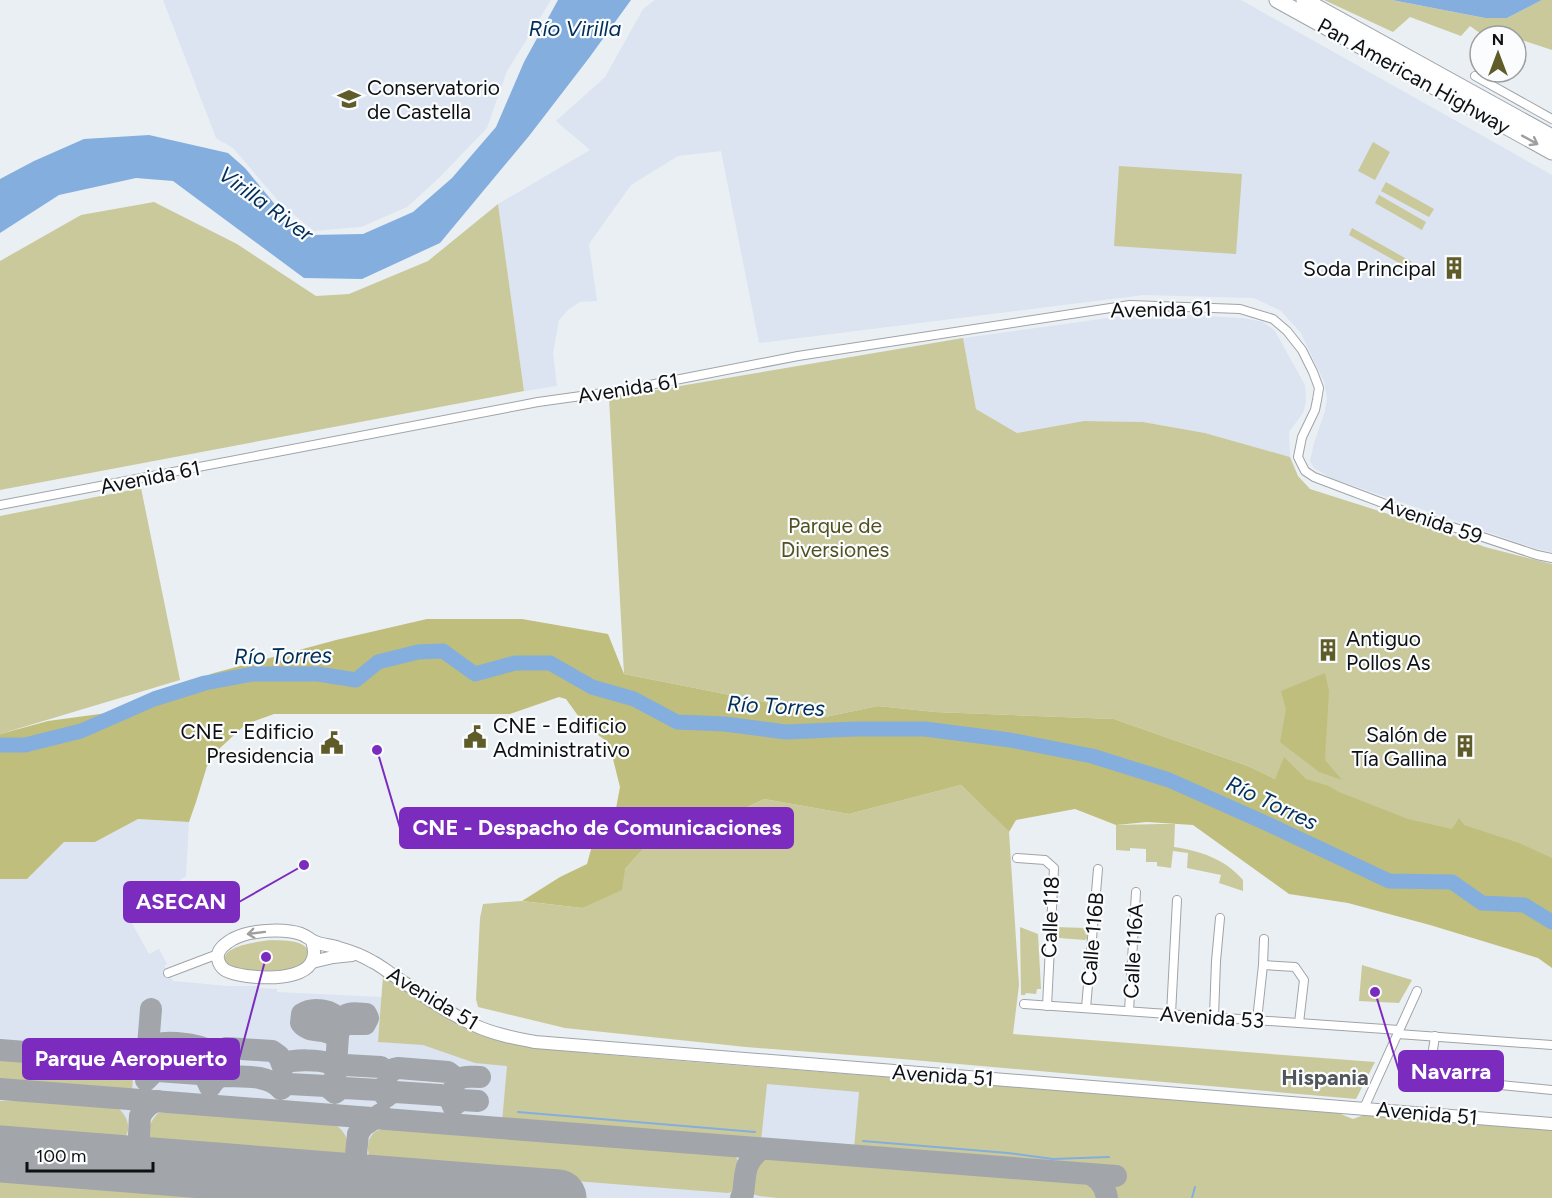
<svg xmlns="http://www.w3.org/2000/svg" width="1552" height="1198" font-family="Figtree,sans-serif">
<rect width="100%" height="100%" fill="#eaeff4"/>
<g fill="#dbe4f0">
<polygon points="163,0 551,0 507,71 487,128 440,177 407,207 361,227 314,231 281,204 233,148 216,138"/>
<polygon points="655,0 1241,0 1552,175 1552,552 1537,549 1331,478 1314,468 1310,461 1314,443 1325,411 1327,398 1324,382 1301,333 1281,311 1254,298 1144,295 759,343 721,151 678,156 631,185 589,244 597,301 580,302 569,309 559,320 553,353 557,386 524,391 498,204 590,150 556,121 605,77 643,9"/>
<polygon points="1188,315 1243,318 1263,322 1275,331 1305,385 1306,402 1303,413 1289,432 1290,457 1205,433 1143,422 1084,421 1017,433 976,409 963,338 1115,317"/>
<polygon points="138,819 189,822 186,876 128,916 149,954 159,949 167,964 164,966 173,981 228,986 259,986 259,988 277,989 277,992 381,997 488,1044 802,1077 1552,1198 0,1198 0,879 27,879 64,842 95,842"/>
</g>
<g fill="#cac99b">
<polygon points="1324,0 1392,0 1485,18 1507,18 1542,0 1552,0 1552,50 1516,38 1516,36 1484,36 1470,26 1461,36 1410,17 1393,32"/>
<polygon points="1373,142 1390,152 1375,180 1358,171"/>
<polygon points="1119,166 1242,174 1236,254 1114,246"/>
<polygon points="1386,182 1434,209 1429,217 1381,191"/>
<polygon points="1379,195 1426,222 1422,230 1375,203"/>
<polygon points="154,202 237,244 316,296 349,294 428,261 498,204 524,391 0,490 0,261 81,215"/>
<polygon points="1352,228 1412,262 1408,268 1349,235"/>
<polygon points="963,338 976,409 1017,433 1084,421 1143,422 1205,433 1290,457 1298,476 1310,489 1445,532 1485,547 1552,564 1552,896 1306,794 1248,766 1114,719 935,712 878,706 825,717 795,708 624,674 609,398"/>
<polygon points="141,488 180,680 0,734 0,516"/>
<polygon points="961,785 1009,832 1019,985 1013,1034 1375,1062 1356,1099 890,1058 746,1047 565,1028 478,1007 476,999 480,918 483,904 521,901 582,908 625,869 652,839 700,830 764,799 849,814"/>
<path d="M1160,824h15l-1,23c27,4 51,12 69,33v11l-24,-8 2,-8 -34,-7 1,-15 -15,-2 -2,17 -14,-2v-4h-11v-13l-16,-1v3l-14,-1v-25z"/>
<polygon points="1020,927 1038,934 1041,989 1037,989 1036,994 1026,993 1025,995 1021,995"/>
<polygon points="1054,927 1087,928 1088,938 1085,940 1059,938"/>
<path d="M272,940c13,1 29,-1 37,11l-3,9c-4,3 -7,6 -12,8 -12,4 -56,4 -66,-3 -2,-2 -4,-4 -3,-8 2,-12 37,-16 47,-17z"/>
<polygon points="1362,965 1412,980 1399,1003 1359,1001"/>
<polygon points="383,976 453,1021 472,1031 490,1038 512,1043 586,1053 682,1061 1325,1111 1338,1113 1353,1119 1364,1115 1552,1128 1552,1198 1112,1198 1109,1183 1119,1185 1120,1170 854,1149 859,1092 767,1084 761,1141 502,1122 507,1066 475,1063 423,1045 378,1042"/>
<polygon points="0,1057 134,1067 132,1090 0,1079"/>
<path d="M0,1101h44l72,6c11,6 19,26 4,34 -4,1 -11,1 -15,2l-105,-9z"/>
<path d="M168,1112l166,12c11,6 20,22 8,32 -3,3 -8,4 -13,6l-166,-14c-19,-9 -18,-20 -5,-35z"/>
<path d="M389,1127l344,26c9,10 8,26 2,38l-7,2 -344,-27c-4,-2 -10,-4 -13,-7 -6,-9 -3,-26 8,-29 2,-1 8,-1 10,-1z"/>
<path d="M762,1156l322,26c7,4 13,8 15,16h-321l-19,-2 -6,-2 -2,-5 3,-25z"/>
<polygon points="0,1171 331,1198 0,1198"/>
</g>
<g fill="#c0be7d">
<polygon points="427,619 522,619 608,634 624,674 795,708 825,717 878,706 935,712 1114,719 1248,766 1275,779 1284,757 1306,779 1329,786 1339,792 1408,819 1452,829 1459,818 1464,825 1519,843 1552,858 1552,968 1538,958 1430,925 1348,903 1289,894 1193,825 1147,822 1116,825 1075,809 1016,820 1009,832 961,785 849,814 764,799 700,830 652,839 625,869 622,890 582,908 522,901 560,877 587,864 593,842 592,832 614,819 620,787 610,747 610,744 584,724 566,699 559,697 510,714 274,714 246,724 220,748 207,766 196,802 189,822 138,819 95,842 64,842 27,879 0,879 0,734 48,721 107,713 214,673 336,640"/>
<polygon points="1325,673 1329,691 1325,760 1342,780 1319,772 1280,742 1286,709 1281,691"/>
</g>
<g fill="#83aede">
<polygon points="558,0 631,0 589,58 529,136 440,243 362,279 304,278 173,181 136,178 59,195 0,233 0,179 34,161 84,139 149,135 228,153 245,168 282,213 310,235 363,234 413,212 452,178 496,127 524,62"/>
<polygon points="1392,0 1542,0 1507,18 1485,18"/>
</g>
<g fill="none" stroke-linecap="round" stroke-linejoin="round">
<g stroke="#83aede" stroke-width="2">
<polyline points="518,1112 755,1132"/>
<polyline points="863,1141 1008,1153 1053,1159 1109,1157"/>
<polyline points="1192,1198 1195,1187"/>
</g>
<polyline stroke="#83aede" stroke-width="15" points="0,745 25,745 81,731 154,699 205,683 253,674 318,674 356,680 378,662 418,652 443,651 475,674 515,663 550,663 592,687 634,699 677,722 725,724 786,732 856,729 925,729 1010,740 1092,756 1169,780 1270,825 1389,881 1452,882 1482,903 1524,905 1552,922"/>
<g stroke="#a2a6aa" stroke-width="22">
<path d="M338,1033l6,-9h21l3,-6 -2,-4c-12,-1 -19,-3 -27,7"/>
<polyline points="0,1050 128,1060"/>
<path d="M147,1054c3,-5 5,-8 11,-10 10,-3 45,0 52,8 4,5 2,13 2,19"/>
<polyline points="147,1059 151,1009"/>
<path d="M213,1059l6,-8 7,-3 46,3 7,5 4,11 2,-4c9,-4 35,-3 44,0 4,2 4,3 7,7l6,-5h3l36,2 7,7 6,-5 4,-1 50,4 4,3 3,7c7,-7 15,-5 25,-5"/>
<path d="M146,1080l7,-7 5,-2 41,3 7,4 4,9c4,-6 7,-10 14,-11 18,1 44,-2 57,13l4,-4 4,-1 37,2 6,4 3,3 5,-4 4,-1 35,2 4,3 3,4 5,-4 4,-1 45,3c8,1 10,3 13,11l8,-6 17,1"/>
<path d="M335,1080l4,-59c-6,-12 -27,-14 -37,-7l-1,9c9,12 26,3 36,15"/>
<polyline points="0,1089 1116,1176"/>
<polyline points="137,1149 143,1159 153,1166"/>
<path d="M120,1164c23,-12 18,-25 20,-48 5,-8 9,-13 18,-15"/>
<polyline points="355,1165 361,1176 370,1183"/>
<path d="M1092,1175c9,6 13,12 15,23"/>
<polyline points="339,1181 349,1175 355,1165 358,1134 363,1126 381,1114"/>
<path d="M741,1198l2,-4c3,-21 0,-31 18,-45"/>
</g>
<polyline stroke="#a2a6aa" stroke-width="57" points="0,1154 558,1198"/>
<g stroke="#9fa4a9" stroke-width="10">
<g id="street">
<polyline points="1475,76 1552,119"/>
<polyline points="0,505 538,402 624,390 798,356 1130,305 1240,309 1273,319 1287,331 1302,350 1313,372 1319,388 1317,400 1315,410 1302,437 1298,457 1305,471 1314,477 1401,510 1537,555 1552,558"/>
<polyline points="1017,858 1045,860 1054,868 1047,1006"/>
<polyline points="1263,965 1295,967 1304,980 1299,1023"/>
<polyline points="168,973 218,954"/>
<polyline points="1024,1004 1399,1030"/>
<polyline points="1086,1008 1098,869"/>
<polyline points="1129,1011 1136,892"/>
<polyline points="1171,1014 1177,900"/>
<polyline points="1214,1017 1216,961 1220,918"/>
<polyline points="1257,1020 1263,965 1264,939"/>
<polyline points="1398,1034 1552,1045"/>
<polyline points="1435,1036 1429,1078 1552,1090"/>
<polyline points="1364,1108 1417,991"/>
</g>
</g>
<g stroke="#9fa4a9" stroke-width="14">
<g id="secondary">
<path d="M312,941c13,39 -40,38 -65,35 -7,-1 -15,-2 -22,-6 -3,-2 -6,-6 -7,-11 -2,-9 8,-16 15,-20 17,-9 50,-11 68,-5 5,2 7,4 12,7 7,4 18,4 26,7 11,3 24,8 34,14 8,4 15,10 23,15 25,17 50,35 78,48 19,9 40,13 61,17l1017,82"/>
<polyline points="312,962 333,957 352,955"/>
</g>
</g>
<g stroke="#9fa4a9" stroke-width="17">
<g id="highway">
<polyline points="1277,0 1552,152"/>
<polyline points="1304,0 1552,137"/>
</g>
</g>
<use href="#street" stroke="#fff" stroke-width="8"/>
<use href="#secondary" stroke="#fff" stroke-width="12"/>
<use href="#highway" stroke="#fff" stroke-width="15"/>
</g>
<defs><path id="oneway-shaft" d="M-6 0H5M1.5-3L5.5 0L1.5 3" fill="none" stroke-width="1.6" stroke-linecap="round" stroke-linejoin="round" transform="scale(1.5)"/></defs>
<g stroke="#9f9fa0">
<use href="#oneway-shaft" transform="translate(1530 140) rotate(29)"/>
<use href="#oneway-shaft" transform="translate(256 933) rotate(173)"/>
</g>
<defs>
<g id="school-bare" transform="scale(1.8)"><path d="M0-5L7-2L0 1L-7-2ZM-4 1L0 2.5L4 1V4Q0 6-4 4Z" fill="#5f5c29" stroke="#fafcfe" stroke-width="2.5" paint-order="stroke"/></g>
<g id="building-bare" transform="scale(1.8)"><path d="M-4-6H4V6H1V3H-1V6H-4ZM-2.5-4.3h1.7v1.8h-1.7ZM.8-4.3h1.7v1.8H.8ZM-2.5-1h1.7V.8h-1.7ZM.8-1h1.7V.8H.8Z" fill="#5f5c29" stroke="#fafcfe" stroke-width="2.5" paint-order="stroke"/></g>
<g id="civic-bare" transform="scale(1.8)"><path d="M-.6-6.5H3V-4.5H.6V-3L4-1V1h2V6H-6V1h2V-1L-.6-3ZM-1.2 2.5V6h2.4V2.5Z" fill="#5f5c29" stroke="#fafcfe" stroke-width="2.5" paint-order="stroke"/></g>
</defs>
<g fill-rule="evenodd">
<use href="#school-bare" x="349" y="99"/>
<use href="#building-bare" x="1454" y="268"/>
<use href="#building-bare" x="1328" y="650"/>
<use href="#civic-bare" x="475" y="737"/>
<use href="#civic-bare" x="332" y="743"/>
<use href="#building-bare" x="1465" y="746"/>
</g>
<g text-anchor="middle" dominant-baseline="central" stroke-width="4.5" stroke-linejoin="round" paint-order="stroke">
<g font-size="21" fill="#0e1011" stroke="#fafcfe">
<text transform="translate(1414 76) rotate(29)">Pan American Highway</text>
<text transform="translate(1161 309) rotate(-1)">Avenida 61</text>
<text transform="translate(628 388) rotate(-9)">Avenida 61</text>
<text transform="translate(150 477) rotate(-11)">Avenida 61</text>
<text transform="translate(1432 520) rotate(19)">Avenida 59</text>
<text transform="translate(1050 917) rotate(-88)">Calle 118</text>
<text transform="translate(1092 939) rotate(-85)">Calle 116B</text>
<text transform="translate(1133 951) rotate(-87)">Calle 116A</text>
<text transform="translate(433 998) rotate(31)">Avenida 51</text>
<text transform="translate(1212 1017) rotate(4)">Avenida 53</text>
<text transform="translate(943 1075) rotate(4)">Avenida 51</text>
<text transform="translate(1427 1113) rotate(5)">Avenida 51</text>
</g>
<g font-size="21" fill="#0e1011" stroke="#fafcfe" text-anchor="start">
<text x="367" y="87">Conservatorio<tspan x="367" dy="24">de Castella</tspan></text>
<text x="1436" y="268" text-anchor="end">Soda Principal</text>
<text x="1346" y="638">Antiguo<tspan x="1346" dy="24">Pollos As</tspan></text>
<text x="493" y="725">CNE - Edificio<tspan x="493" dy="24">Administrativo</tspan></text>
<text x="314" y="731" text-anchor="end">CNE - Edificio<tspan x="314" dy="24">Presidencia</tspan></text>
<text x="1447" y="734" text-anchor="end">Salón de<tspan x="1447" dy="24">Tía Gallina</tspan></text>
</g>
<g font-size="21" fill="#52501f" stroke="#fafcfe">
<text x="835" y="525">Parque de<tspan x="835" dy="24">Diversiones</tspan></text>
</g>
<g font-size="22" font-style="italic" fill="#002e59" stroke="#fafcfe">
<text x="575" y="28">Río Virilla</text>
<text transform="translate(266 204) rotate(36)">Virilla River</text>
<text transform="translate(283 656) rotate(-1)">Río Torres</text>
<text transform="translate(776 706) rotate(3)">Río Torres</text>
<text transform="translate(1272 803) rotate(25)">Río Torres</text>
</g>
<g font-size="22" font-weight="bold" fill="#51555a" stroke="#fafcfe">
<text x="1325" y="1077">Hispania</text>
</g>
</g>
<path fill="none" stroke="#7b2cbf" stroke-width="2" d="M377 750L400 828M304 865L239 902M266 957L239 1059M1375 992L1399 1071"/>
<g fill="#7b2cbf" stroke="#fafcfe" stroke-width="2">
<circle cx="377" cy="750" r="6"/>
<circle cx="304" cy="865" r="6"/>
<circle cx="266" cy="957" r="6"/>
<circle cx="1375" cy="992" r="6"/>
</g>
<g fill="#7b2cbf" stroke="#7b2cbf" stroke-width="2">
<rect x="400" y="808" width="393" height="40" rx="6"/>
<rect x="124" y="882" width="115" height="40" rx="6"/>
<rect x="23" y="1039" width="216" height="40" rx="6"/>
<rect x="1399" y="1051" width="104" height="40" rx="6"/>
</g>
<g font-size="22" text-anchor="middle" font-weight="bold" fill="#fff">
<text x="597" y="835">CNE - Despacho de Comunicaciones</text>
<text x="181" y="909">ASECAN</text>
<text x="131" y="1066">Parque Aeropuerto</text>
<text x="1451" y="1079">Navarra</text>
</g>
<g transform="translate(1498 54)"><circle r="28" fill="#fafcfe" stroke="#9c9e9f" stroke-width="1.5"/>
<path d="M0-4.5L10 22L0 15L-10 22Z" fill="#5f5c29"/>
<text y="-9" font-size="16" font-weight="bold" text-anchor="middle" fill="#0e1011">N</text>
</g>
<path d="M27 1162v9h126v-9" fill="none" stroke="#0e1011" stroke-width="3"/>
<text x="36" y="1162" font-size="18" fill="#0e1011" stroke="#fafcfe" stroke-width="4.5" paint-order="stroke">100 m</text>
</svg>
